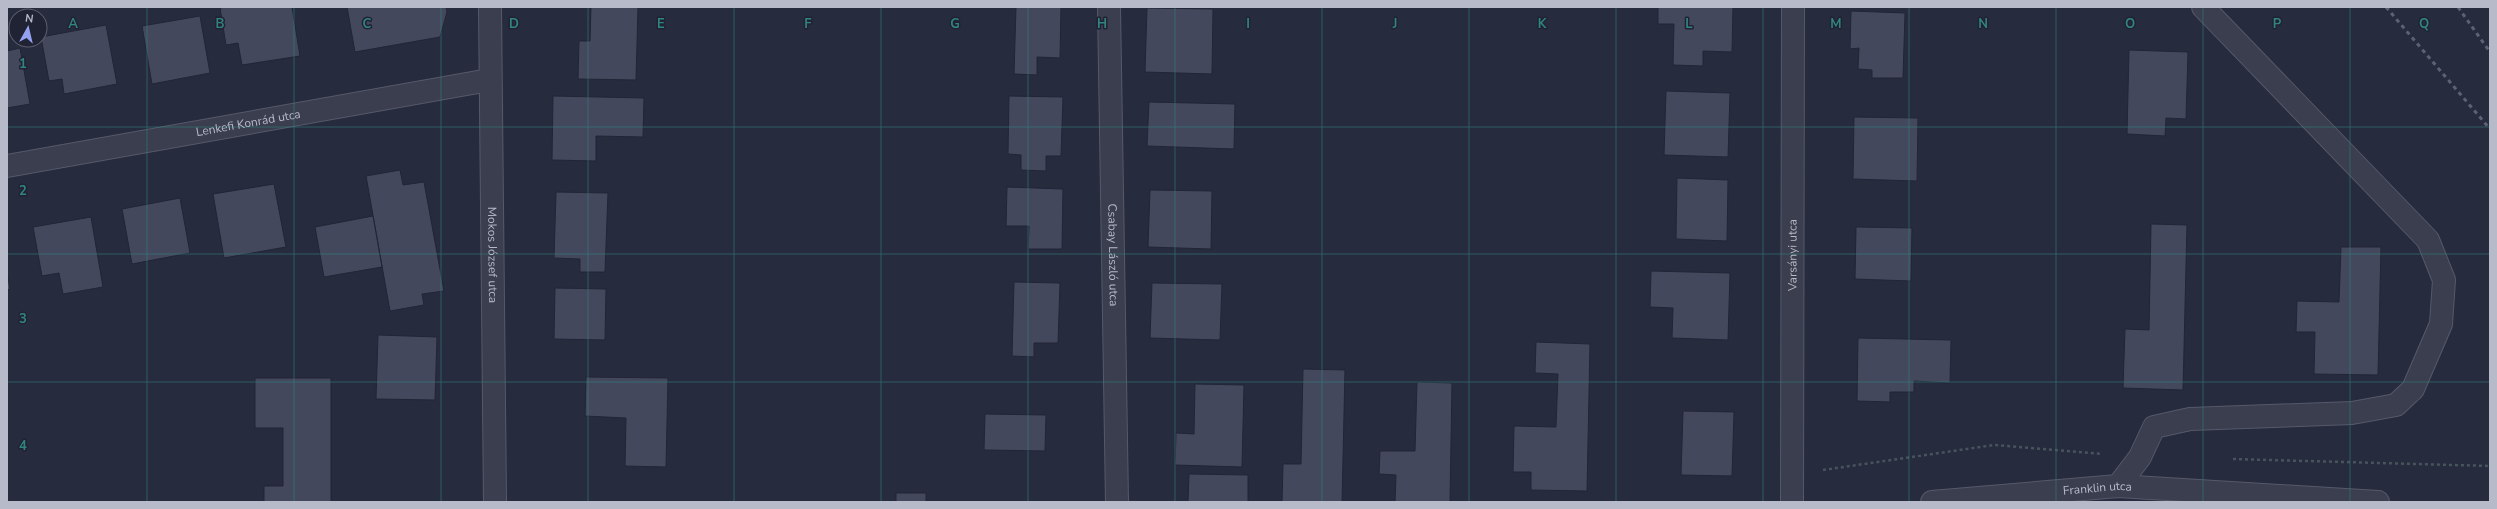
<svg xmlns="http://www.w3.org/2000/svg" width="2497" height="509" font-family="'Nunito Sans',sans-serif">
<rect width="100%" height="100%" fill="#272b3e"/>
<g fill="#43485d" stroke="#222535">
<polygon points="227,7 292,7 300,56 242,65 238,43 226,45 220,8"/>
<polygon points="347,7 446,7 447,12 440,37 355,52"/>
<polygon points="591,7 638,7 636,80 578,79 579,41 590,41"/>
<polygon points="1016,7 1061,7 1060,58 1037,57 1037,75 1014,74"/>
<polygon points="1658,7 1733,7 1732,52 1703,51 1703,66 1673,65 1674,24 1658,24"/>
<polygon points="1147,8 1213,9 1212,74 1145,72"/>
<polygon points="1851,11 1905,13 1903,78 1872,78 1872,70 1858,69 1859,48 1850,49"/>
<polygon points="200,16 210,73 152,84 142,26"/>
<polygon points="106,25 117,84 64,94 62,79 49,81 41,37"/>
<polygon points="20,48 30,104 7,108 7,51"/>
<polygon points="2129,50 2188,52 2186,119 2166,118 2165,136 2127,134"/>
<polygon points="1666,91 1730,93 1728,157 1664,155"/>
<polygon points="553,96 644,98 643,137 596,136 596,161 552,160"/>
<polygon points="1009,96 1063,97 1061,156 1046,156 1046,171 1021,170 1021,155 1008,154"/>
<polygon points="1149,102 1235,104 1234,149 1147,146"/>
<polygon points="1854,117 1918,118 1917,181 1853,179"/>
<polygon points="400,170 403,185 424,182 444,291 422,294 424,305 390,311 366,176"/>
<polygon points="1677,178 1728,180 1727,241 1676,239"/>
<polygon points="274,184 286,247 224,258 213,194"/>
<polygon points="1007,187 1063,189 1062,249 1028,249 1029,226 1006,226"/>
<polygon points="1150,190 1212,191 1211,249 1148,247"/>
<polygon points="556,192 608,193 605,272 580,272 580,259 554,258"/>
<polygon points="180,198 190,253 132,264 122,209"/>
<polygon points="373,216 382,267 324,277 315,227"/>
<polygon points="91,217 103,287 63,294 59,273 42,276 33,227"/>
<polygon points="2151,224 2187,225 2183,390 2123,388 2125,329 2149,330"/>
<polygon points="1856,227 1912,228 1911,281 1855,279"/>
<polygon points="2341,247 2381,247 2378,375 2314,374 2315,332 2296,332 2297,301 2339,302"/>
<polygon points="1651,271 1730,273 1728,340 1672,338 1673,308 1650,307"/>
<polygon points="7,272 10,289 7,290"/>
<polygon points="1014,282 1060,283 1058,343 1034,343 1034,357 1012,356"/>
<polygon points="1152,283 1222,284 1220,340 1150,338"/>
<polygon points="555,288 606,289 605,340 554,339"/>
<polygon points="378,335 437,337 435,400 376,399"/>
<polygon points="1858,338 1951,340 1950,383 1914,381 1914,392 1890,392 1890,402 1857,401"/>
<polygon points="1536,342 1590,344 1587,491 1531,490 1531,472 1513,472 1514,426 1556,427 1558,374 1535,373"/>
<polygon points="1303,369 1345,370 1342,502 1282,502 1283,464 1301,464"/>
<polygon points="586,377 668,378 666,467 625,466 626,418 585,416"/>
<polygon points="255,378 331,378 331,502 264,502 264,486 283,486 283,428 255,428"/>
<polygon points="1417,382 1452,383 1450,502 1395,502 1396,475 1379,474 1380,451 1415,451"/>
<polygon points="1195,384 1244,385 1242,467 1175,465 1176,433 1194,434"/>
<polygon points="1683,411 1734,412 1732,476 1681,475"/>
<polygon points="985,414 1046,415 1045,451 984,450"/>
<polygon points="1189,474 1248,475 1248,502 1188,502"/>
<rect x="896" y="493" width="30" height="9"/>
</g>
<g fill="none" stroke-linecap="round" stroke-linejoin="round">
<g stroke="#565969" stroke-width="24">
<g id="minor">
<path id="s1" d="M490,7l5,495"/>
<path id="s2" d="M1109,7l8,495"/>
<path id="s3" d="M7,166l482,-86"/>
<polyline points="2118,486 2140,457 2154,427 2190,419 2352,413 2396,405 2413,389 2441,324 2444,280 2428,240 2203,7"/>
<path id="s4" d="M1792,502l1,-495"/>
<path id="s5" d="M1932,502l186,-16 260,16"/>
</g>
</g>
<g stroke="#47545c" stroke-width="2.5" stroke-dasharray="3 3" stroke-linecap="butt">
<polyline points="2233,459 2490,466"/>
<polyline points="1823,470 1994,445 2102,454"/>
</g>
<use href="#minor" stroke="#3b3e4e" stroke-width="22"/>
<g stroke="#5d6175" stroke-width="3" stroke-dasharray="4 4" stroke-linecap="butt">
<polyline points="2386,7 2490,129"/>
<polyline points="2458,7 2490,52"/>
</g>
</g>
<path fill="none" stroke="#318480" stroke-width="1" stroke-opacity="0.55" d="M147,7v495M294,7v495M441,7v495M588,7v495M734,7v495M881,7v495M1028,7v495M1175,7v495M1322,7v495M1469,7v495M1616,7v495M1763,7v495M1909,7v495M2056,7v495M2203,7v495M2350,7v495M7,127h2483M7,254h2483M7,382h2483"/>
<g text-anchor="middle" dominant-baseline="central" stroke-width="3" stroke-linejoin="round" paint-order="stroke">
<g font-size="12" fill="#b7bac9" stroke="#202333">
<text stroke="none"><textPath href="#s3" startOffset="245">Lenkefi Konrád utca</textPath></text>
<text stroke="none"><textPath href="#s1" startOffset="248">Mokos József utca</textPath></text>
<text stroke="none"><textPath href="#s2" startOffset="248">Csabay László utca</textPath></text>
<text stroke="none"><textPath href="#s4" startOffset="247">Varsányi utca</textPath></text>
<text stroke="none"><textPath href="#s5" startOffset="166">Franklin utca</textPath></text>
</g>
</g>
<g font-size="13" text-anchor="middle" font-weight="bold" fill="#318480" stroke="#202333" stroke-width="3" stroke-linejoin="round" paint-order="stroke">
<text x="73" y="28">A</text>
<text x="220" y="28">B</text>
<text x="367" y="28">C</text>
<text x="514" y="28">D</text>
<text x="661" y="28">E</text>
<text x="808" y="28">F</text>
<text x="955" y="28">G</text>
<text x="1102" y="28">H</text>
<text x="1248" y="28">I</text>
<text x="1395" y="28">J</text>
<text x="1542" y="28">K</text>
<text x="1689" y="28">L</text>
<text x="1836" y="28">M</text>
<text x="1983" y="28">N</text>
<text x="2130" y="28">O</text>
<text x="2277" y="28">P</text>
<text x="2424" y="28">Q</text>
<text x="23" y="68">1</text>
<text x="23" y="195">2</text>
<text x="23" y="323">3</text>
<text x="23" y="450">4</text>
</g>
<rect width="2497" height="509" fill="none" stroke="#b7bac9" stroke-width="16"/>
<g transform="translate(28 28) rotate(8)"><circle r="19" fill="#202333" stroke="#5c5f6f"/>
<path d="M0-3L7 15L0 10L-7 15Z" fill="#94a1f1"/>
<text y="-6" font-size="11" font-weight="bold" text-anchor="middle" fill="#b7bac9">N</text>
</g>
</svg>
